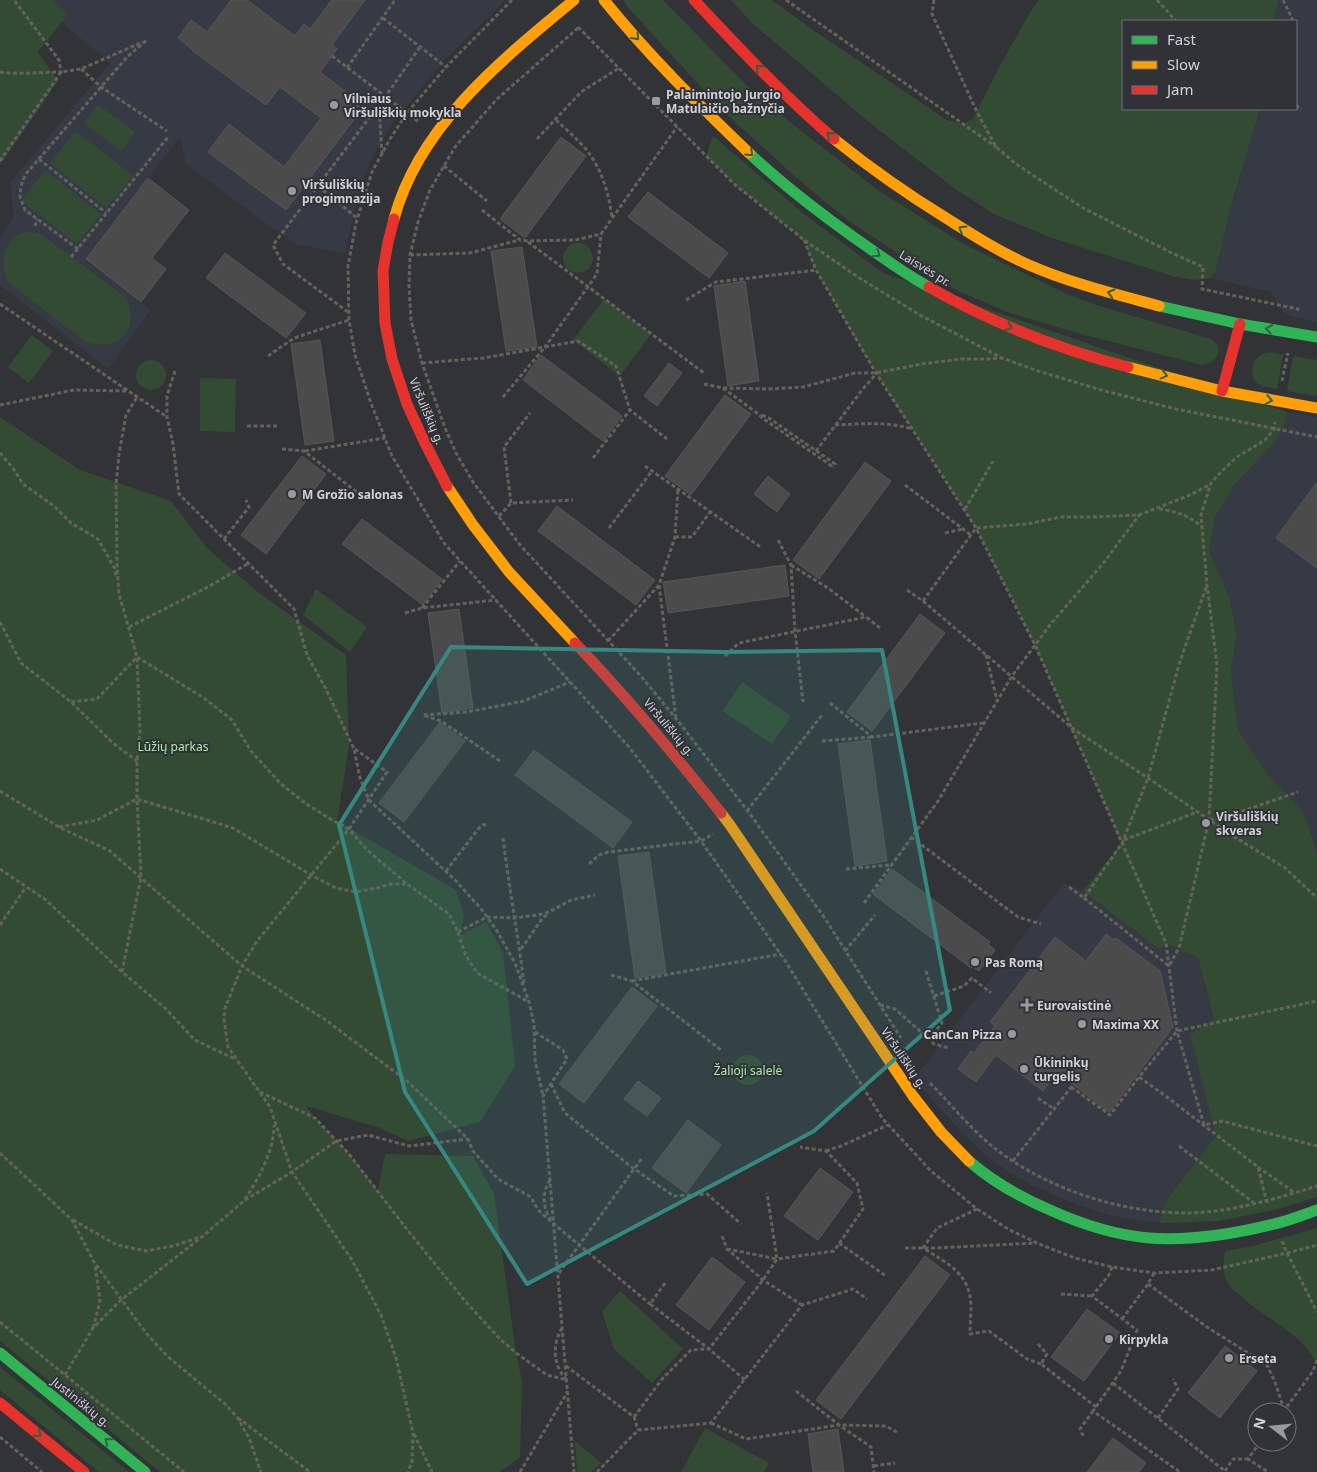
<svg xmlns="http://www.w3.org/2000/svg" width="1317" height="1472" font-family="'Noto Sans',sans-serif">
<rect width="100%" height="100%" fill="#323336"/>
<g fill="#363a45">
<polygon points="52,0 506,0 449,55 395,120 376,150 365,176 356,203 345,253 298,245 283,236 186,164 180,137 85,260 151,310 108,369 0,285 0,237 14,217 10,183 110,63 61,22 68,14"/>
<polygon points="1279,0 1317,0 1317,322 1290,316 1282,311 1276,302 1271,292 1211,278 1216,270 1231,206 1260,109 1296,109 1296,21 1273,21"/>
<polygon points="1287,412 1317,417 1317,853 1306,819 1300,808 1270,778 1238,730 1231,670 1237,636 1229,596 1209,551 1215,517 1233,485 1273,444"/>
<polygon points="1064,883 1083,891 1160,950 1166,943 1198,958 1214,1019 1190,1035 1216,1136 1167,1199 1159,1223 1135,1220 1109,1215 1076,1204 1033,1186 1012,1174 986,1156 961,1132 914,1079"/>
</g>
<g fill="#334b33">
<polygon points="0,0 52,0 68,14 38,52 58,81 0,165"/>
<path d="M624,0h39l78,80 36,32 102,79 83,52 105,51 29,11 115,34c15,10 6,23 -9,26l-117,-30 -75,-22 -52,-22 -56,-35 -53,-35 -49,-40 -78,-71 -88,-96 -8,-9z"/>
<polygon points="731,0 772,0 810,28 947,120 963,124 973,119 997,71 1031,11 1039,0 1279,0 1273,21 1123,21 1123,109 1260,109 1231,206 1216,270 1211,278 1194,280 1176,277 1052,238 994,214 958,191 875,127 753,24"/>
<polygon points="98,105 135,132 121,151 84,123"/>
<polygon points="76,131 133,176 106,208 50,163"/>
<polygon points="713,136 805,215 883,273 1287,412 1284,426 1273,444 1233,486 1215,517 1209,551 1229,596 1237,636 1231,670 1238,730 1270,778 1300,808 1306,819 1317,853 1317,1197 1279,1209 1219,1221 1159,1223 1167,1199 1216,1136 1190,1035 1214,1019 1198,958 1166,943 1160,950 1083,891 1122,843 1035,645 976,528 876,373 816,270 804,240 734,184 706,156"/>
<polygon points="45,170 101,214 77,244 21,201"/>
<path d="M27,232l11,1 8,5 80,60c15,32 -9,56 -42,43l-77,-60c-7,-20 -4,-44 20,-49z"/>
<circle cx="578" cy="258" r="15"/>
<polygon points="604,299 651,334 620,376 573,340"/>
<polygon points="32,335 53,351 29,383 8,367"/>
<path d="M1270,352l13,3 -6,34c-6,-1 -15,-2 -20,-6 -7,-6 -6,-20 1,-26 3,-3 8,-4 12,-5z"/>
<polygon points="1293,356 1317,360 1317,396 1287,391"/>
<circle cx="151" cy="375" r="15"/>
<polygon points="200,378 236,379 235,432 200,431"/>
<polygon points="0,417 80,470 171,501 207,548 259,593 346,655 349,746 337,821 456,890 464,916 460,935 486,922 503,953 515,1066 480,1122 408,1141 380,1128 306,1106 315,1118 349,1154 378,1191 385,1154 473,1156 494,1194 516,1353 522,1381 520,1457 500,1472 160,1472 0,1341"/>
<polygon points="316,589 367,627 350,652 303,615"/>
<polygon points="742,682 791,716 772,744 723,711"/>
<circle cx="748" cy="1070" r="15"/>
<path d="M1317,1228v137c-14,-32 -49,-44 -74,-67 -4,-4 -11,-8 -14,-13 -7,-10 -6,-22 -4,-34l28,-5z"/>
<polygon points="620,1291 683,1349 652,1383 614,1349 602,1312"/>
<polygon points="0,1367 129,1472 99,1472 0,1390"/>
<polygon points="705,1428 769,1463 764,1472 681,1472"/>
<polygon points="575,1441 601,1463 592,1472 577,1472"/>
</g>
<g fill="#4b4b4b" stroke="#565657">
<polygon points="231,0 247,0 295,36 304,24 310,29 332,0 365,0 332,45 337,49 320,72 364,106 286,210 208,152 229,124 284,167 321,118 280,87 266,105 193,51 193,50 178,38 191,20 207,32"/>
<polygon points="561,137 586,156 525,238 500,219"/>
<polygon points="148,178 189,210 152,258 166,269 141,302 86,259"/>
<polygon points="648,192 728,253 709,278 628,217"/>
<polygon points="522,247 537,347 506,351 491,251"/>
<polygon points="225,253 306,313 286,338 206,278"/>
<polygon points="745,281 759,381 728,386 714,286"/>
<polygon points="320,340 334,441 305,445 291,344"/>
<polygon points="541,355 622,416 603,441 523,380"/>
<polygon points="669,363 682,373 657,406 644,396"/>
<polygon points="725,395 751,414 691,495 665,476"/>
<polygon points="302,456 326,474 266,554 241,535"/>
<polygon points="865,462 891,481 819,579 793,560"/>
<polygon points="768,476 790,494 777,512 754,494"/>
<polygon points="1317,482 1317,568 1276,538"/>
<polygon points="557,506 655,580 636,605 538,531"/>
<polygon points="362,519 442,579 423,605 342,544"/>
<polygon points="785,565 789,596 668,613 663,582"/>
<polygon points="459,609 473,708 442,713 428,613"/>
<polygon points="920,614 945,633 872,731 847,712"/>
<polygon points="440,722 465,741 404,822 379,803"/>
<polygon points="870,740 887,861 855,866 838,744"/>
<polygon points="534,750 632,822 613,848 515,775"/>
<polygon points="649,852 666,973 635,978 618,856"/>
<polygon points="892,869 990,942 988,944 995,950 979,971 972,966 971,968 873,894"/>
<polygon points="1106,934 1114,940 1116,938 1160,971 1173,1027 1109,1112 1057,1072 1043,1091 996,1055 976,1082 958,1069 971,1051 974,1053 995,1026 990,1022 1055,937 1086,961"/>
<polygon points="632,987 657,1006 584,1103 559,1084"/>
<polygon points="638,1081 661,1098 647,1116 624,1099"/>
<polygon points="688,1120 721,1145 686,1193 652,1168"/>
<polygon points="820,1168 853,1192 818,1240 784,1216"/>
<polygon points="925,1256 950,1275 841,1419 816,1400"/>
<polygon points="712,1257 745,1282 709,1330 676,1305"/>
<polygon points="1087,1309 1120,1333 1084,1381 1051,1357"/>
<polygon points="1225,1346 1257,1371 1220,1418 1188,1393"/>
<polygon points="838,1429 844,1472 813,1472 808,1434"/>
<polygon points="1113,1438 1146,1463 1139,1472 1087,1472"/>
</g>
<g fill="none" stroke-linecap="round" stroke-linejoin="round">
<g stroke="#65625b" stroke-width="3" stroke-dasharray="4 2.5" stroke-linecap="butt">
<polyline points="512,0 446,67 407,113 390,139 372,172 356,223 348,266 349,320 355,355 371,403 392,456 444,543 629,747 701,841 786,962 882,1118 931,1171 977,1209 1008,1229 1039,1244 1075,1258 1112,1267 1154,1273 1212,1270 1287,1253 1317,1245"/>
<polyline points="786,0 996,147"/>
<polyline points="934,0 932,14 977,112 996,147 1016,164 1083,208 1172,253 1203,267 1202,289 1298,309 1297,312"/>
<polyline points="1157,0 1176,21"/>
<polyline points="1283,0 1292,18 1292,21"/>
<polyline points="383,18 446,67"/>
<polyline points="578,27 734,184 804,240 861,279 920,315 1002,358 1035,370 1101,390 1176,409 1317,437"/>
<polyline points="578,28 497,99 455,147 430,190 418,222 410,255 409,286 411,320 422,363 445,428 456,453 473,482 520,545 640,675 678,721 747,810 824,917 901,1038"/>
<polyline points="332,56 419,122"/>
<polyline points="347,68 395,0"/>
<polyline points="81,69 101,87 167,131"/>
<path d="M0,72c20,3 41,0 61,0l-2,-12 -45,-60"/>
<polyline points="379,105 382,154"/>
<polyline points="1296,105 1301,110"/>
<path d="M556,120c9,8 19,17 28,27 17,19 25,46 28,71"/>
<polyline points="537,139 581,92 619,68"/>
<polyline points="39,159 106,213"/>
<polyline points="0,161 61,72 81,69 143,42"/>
<polyline points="444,166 487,201"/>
<polyline points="318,186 357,218"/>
<polyline points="482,210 520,240 528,241 575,240 601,234 677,127"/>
<polyline points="35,226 37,219"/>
<polyline points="804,240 816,270 876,373 976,528 1035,645 1166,943 1177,1031 1204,1125 1222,1121 1317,1146"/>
<polyline points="528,242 704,373"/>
<polyline points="78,249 25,210 20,197 21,186 25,175 127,57 148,39"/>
<polyline points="410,255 470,253 519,240"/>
<polyline points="71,257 168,137"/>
<polyline points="686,300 716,282 816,270"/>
<polyline points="0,304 167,417"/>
<polyline points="348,312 283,264 273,245 385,97 420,47"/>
<polyline points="268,356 294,338 349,320"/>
<polyline points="422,363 484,358 545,347 597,274 601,234"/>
<polyline points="175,371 167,396 167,417 173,444 179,494 294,609 307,655 326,689 354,749 360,778 369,800 456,881 482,910 497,931 515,963 529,1002 534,1024 535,1060 543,1096"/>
<polyline points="1282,381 1288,353"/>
<polyline points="704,384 723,388 769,389 803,387 855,373 876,373 922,364 961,359 989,359 1002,358"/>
<polyline points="723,388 757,413 765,420 833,467"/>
<polyline points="503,397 545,347 578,341 616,366 630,410"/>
<polyline points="0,405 74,390 128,391"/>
<polyline points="762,415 769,418 835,464 833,467"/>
<path d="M835,425c27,-1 50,-4 77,4"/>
<polyline points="247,426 278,426"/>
<polyline points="282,449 304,451 358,493"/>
<polyline points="305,451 385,438"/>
<polyline points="816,451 862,390 876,374"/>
<polyline points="0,453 13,468 23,484 54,506 71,523 98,539 115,569 116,577"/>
<polyline points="593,458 630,410 667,439"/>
<polyline points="645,466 762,548"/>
<polyline points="905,485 971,535"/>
<polyline points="511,503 504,447 530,413"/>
<polyline points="965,509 993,461"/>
<path d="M1159,509c16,2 31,7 42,17"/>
<polyline points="499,516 511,503 573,500"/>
<polyline points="609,528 652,471"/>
<polyline points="945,533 963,529"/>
<polyline points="675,537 692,537 710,512"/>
<polyline points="224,539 249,507 246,500"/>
<polyline points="778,540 791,565 795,631 803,702"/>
<polyline points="791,565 828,588 866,617"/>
<polyline points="907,590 923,601 1072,728 1148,778 1230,834 1285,868 1317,898"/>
<polyline points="923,601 976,528 1027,524 1061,517 1089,517 1139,515 1190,495 1211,484"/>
<polyline points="422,608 460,561"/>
<polyline points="405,613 422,608 496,600"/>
<polyline points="0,622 21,663 71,702 114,744 137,761"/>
<polyline points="129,627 208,587 249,563"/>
<polyline points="608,641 659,585"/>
<polyline points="986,655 997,700"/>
<polyline points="725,656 739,643 866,617 880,628"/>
<polyline points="71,702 97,699 137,657 204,698 232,720 251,751 280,783 305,803 332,820 349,829 366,849 407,884 449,914 458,932 465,954 477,973 529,1002"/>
<polyline points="830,703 872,737 983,723"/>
<polyline points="676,718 659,585 675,537 678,489"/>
<polyline points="822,741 872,737"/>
<polyline points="355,749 387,772 349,829 257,941 242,966 225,1008 224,1019 228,1047 270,1107 292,1172 352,1260 381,1315 396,1358 413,1433 412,1461 408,1472"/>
<polyline points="500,761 441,721 423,715 467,712 524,701 570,682"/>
<polyline points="0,791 59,827 110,851 242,966 327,1021 407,1081 468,1139 473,1151 498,1179 531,1197 538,1210 554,1224 650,1304"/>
<polyline points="747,811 822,715"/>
<polyline points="1210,820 1234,814 1298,792"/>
<polyline points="59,827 97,820 137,799 233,828 311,875 336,888 356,892 377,888 390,884 407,884"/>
<polyline points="911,837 1018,917 1041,924"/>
<path d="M503,838c6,49 15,97 21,146"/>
<polyline points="1124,840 1197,812"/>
<polyline points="589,864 599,855 608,852 701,841 713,834"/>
<polyline points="0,869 46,900 122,972 166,1009 195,1040 235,1059"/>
<polyline points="846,869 890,865"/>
<polyline points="446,871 479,828 483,825 489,824"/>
<polyline points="1069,887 1084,898 1122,843 1148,778 1180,661 1207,585"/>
<polyline points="1084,898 1169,966 1179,948 1209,820 1217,666 1207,585 1201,515 1211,483 1222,471 1237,457 1265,440 1274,429 1275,422"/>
<polyline points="864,903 938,801 1012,676 1050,625 1105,561 1139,515"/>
<polyline points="0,925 26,887"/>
<polyline points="458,932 487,917 514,918 538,915 549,912 571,900 595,895"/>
<polyline points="521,949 542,919 549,913"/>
<polyline points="845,951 875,915"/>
<polyline points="926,971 942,1023 929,1039"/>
<polyline points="122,972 141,877 137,799 137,761 140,731 137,657 119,594 117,564 116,485 119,454 126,415 137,397"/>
<polyline points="611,975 632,981 721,1050"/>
<polyline points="632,981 781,954"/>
<polyline points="934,996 964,986 972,978 991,993"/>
<polyline points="880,1005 895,1009 929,1039 934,1044 949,1048"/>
<polyline points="535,1032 563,1050 567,1059 543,1096 574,1472"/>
<path d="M930,1083c22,22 42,48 67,67 53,40 124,63 191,63 44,-1 87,-14 129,-27"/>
<polyline points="551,1084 565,1113 634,1169 674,1196 707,1194 741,1224"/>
<polyline points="1071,1087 1110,1115 1139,1077"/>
<polyline points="260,1092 315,1118 349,1154 409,1232 465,1301 501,1340 516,1353 547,1375 567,1380"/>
<polyline points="1038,1098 1054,1109"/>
<polyline points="1179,1146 1254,1203"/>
<polyline points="826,1151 841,1146 888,1125"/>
<polyline points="0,1153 72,1220 94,1262 146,1333 167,1356 225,1404 237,1417 249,1438 261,1472"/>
<polyline points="1013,1161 1073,1085"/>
<polyline points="1258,1167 1295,1193"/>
<path d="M550,1180c-8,13 -8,27 1,40"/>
<path d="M245,1199c14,-21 29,-48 29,-74"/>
<polyline points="1267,1203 1258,1167 1163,1094 1139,1077 1177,1031 1317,1001"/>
<path d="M977,1209l-40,19 -14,20c25,16 47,25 48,58 0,9 -1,19 -1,28l19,-3 38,28 14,5"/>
<polyline points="73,1220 117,1245 146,1251 173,1246 200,1237"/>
<polyline points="722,1236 727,1249 763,1280 802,1305"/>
<polyline points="1282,1241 1287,1253 1317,1312"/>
<polyline points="839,1243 886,1276"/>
<polyline points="905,1248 935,1248 1036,1243"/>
<polyline points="727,1249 777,1259 767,1193"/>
<polyline points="1112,1267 1109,1275 1092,1296 1137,1330 1121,1371 1093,1411 1180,1472"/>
<polyline points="559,1273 642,1158"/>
<polyline points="665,1283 650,1304 709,1349 745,1380"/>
<polyline points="1148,1284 1207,1327 1267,1365 1275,1382 1284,1410"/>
<polyline points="1061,1294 1092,1296"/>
<polyline points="1122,1319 1148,1284 1154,1273"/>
<polyline points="0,1322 184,1472"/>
<polyline points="93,1328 100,1301 95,1265"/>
<path d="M562,1328c-10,17 -9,37 4,51"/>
<polyline points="1038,1344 1047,1354 1041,1364 1096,1407"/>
<polyline points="566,1366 634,1417 638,1430"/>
<polyline points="65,1375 93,1328 121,1300 203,1236 245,1200 292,1172 336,1141 368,1135 409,1146 468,1139"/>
<polyline points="1113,1383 1225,1471"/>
<polyline points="796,1391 839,1425 886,1426 897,1432"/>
<polyline points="1283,1412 1313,1371 1317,1360"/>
<polyline points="634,1417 662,1379 691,1350 709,1349 763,1280 777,1259 834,1251 863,1209 857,1183 826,1151 800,1147"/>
<polyline points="238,1418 310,1472"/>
<polyline points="1158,1418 1178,1389 1173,1379"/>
<polyline points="711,1423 746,1439 839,1425 871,1447 874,1472"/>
<polyline points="414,1434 432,1472"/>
<polyline points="1083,1436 1080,1429 1093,1411"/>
<polyline points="0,1437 42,1472"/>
<polyline points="1260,1442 1248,1459 1268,1472"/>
<polyline points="874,1466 895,1463"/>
<polyline points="1225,1471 1233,1459 1248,1459"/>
<polyline points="520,1472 568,1391"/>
<polyline points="597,1472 638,1430 711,1423 802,1305 853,1289 867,1299"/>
</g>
<g stroke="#30b455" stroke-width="11">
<path d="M749,153c34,32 72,61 110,88 23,16 46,33 70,46"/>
<polyline points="1159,306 1240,324 1317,337"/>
<path d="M969,1161c24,21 53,37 81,49 31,14 65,25 99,28 40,3 85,-4 125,-14 14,-3 29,-9 43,-14"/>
<polyline points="0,1353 145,1472"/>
</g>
<g stroke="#ff9f0a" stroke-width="11">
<path d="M604,0c44,55 94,104 145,153"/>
<path d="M834,139c36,29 73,55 112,79 27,17 53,34 83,47 41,18 86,29 130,41"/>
<path d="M394,219c25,-94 109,-160 180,-219"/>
<polyline points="1128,367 1222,391 1317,408"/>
<polyline points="447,486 473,525 509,572 575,643"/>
<polyline points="721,813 730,825 913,1096 941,1132 969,1161"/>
</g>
<g stroke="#e5322d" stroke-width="11">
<path d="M694,0c45,48 90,96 140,139"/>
<polyline points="394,219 388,242 383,271 385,323 392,359 407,404 424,441 447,486"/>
<path d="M929,287c63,36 129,62 199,80"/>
<polyline points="1222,391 1240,324"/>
<path d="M575,643c52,54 99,111 146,170"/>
<polyline points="0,1403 84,1472"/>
</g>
</g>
<defs><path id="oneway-chevron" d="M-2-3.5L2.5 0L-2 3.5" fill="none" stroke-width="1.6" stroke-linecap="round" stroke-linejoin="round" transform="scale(1.25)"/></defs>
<g stroke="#306042">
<use href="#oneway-chevron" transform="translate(636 37) rotate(48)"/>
<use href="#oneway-chevron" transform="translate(759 68) rotate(-136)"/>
<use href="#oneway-chevron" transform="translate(830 135) rotate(-140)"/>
<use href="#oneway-chevron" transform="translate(750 153) rotate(44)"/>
<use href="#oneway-chevron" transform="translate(962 229) rotate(-148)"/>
<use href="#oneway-chevron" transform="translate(877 254) rotate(35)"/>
<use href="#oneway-chevron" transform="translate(1111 293) rotate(-164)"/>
<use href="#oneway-chevron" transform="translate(1009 327) rotate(24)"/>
<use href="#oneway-chevron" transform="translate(1269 329) rotate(-171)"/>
<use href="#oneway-chevron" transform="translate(1164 375) rotate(15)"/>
<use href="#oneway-chevron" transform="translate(1269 400) rotate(11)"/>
<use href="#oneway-chevron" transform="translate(38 1434) rotate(39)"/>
<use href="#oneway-chevron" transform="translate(108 1441) rotate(-141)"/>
</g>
<path fill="#368883" fill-opacity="0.2" stroke="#368883" stroke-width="4" stroke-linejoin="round" d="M451,647l275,5 156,-2 68,360 -136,121 -287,153 -122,-192 -66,-267z"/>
<g fill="#999a9d" stroke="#303238" stroke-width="2">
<rect x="651" y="96" width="10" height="10" rx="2.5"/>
<circle cx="334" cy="105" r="5"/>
<circle cx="292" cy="191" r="5"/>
<circle cx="292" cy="494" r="5"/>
<circle cx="1206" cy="823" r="5"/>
<circle cx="975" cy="962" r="5"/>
<path d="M1024.5 997.5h5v5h5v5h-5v5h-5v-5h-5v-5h5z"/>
<circle cx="1082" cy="1024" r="5"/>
<circle cx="1012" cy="1034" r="5"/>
<circle cx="1024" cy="1069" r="5"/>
<circle cx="1109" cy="1339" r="5"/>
<circle cx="1229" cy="1358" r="5"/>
</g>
<g text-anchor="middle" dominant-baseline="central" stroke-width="4" stroke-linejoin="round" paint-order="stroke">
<g font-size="12" font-weight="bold" fill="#d0d1d5" stroke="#303238" text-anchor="start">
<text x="666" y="94">Palaimintojo Jurgio<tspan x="666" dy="14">Matulaičio bažnyčia</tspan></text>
<text x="344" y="98">Vilniaus<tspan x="344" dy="14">Viršuliškių mokykla</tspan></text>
<text x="302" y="184">Viršuliškių<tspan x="302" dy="14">progimnazija</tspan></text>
<text x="302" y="494">M Grožio salonas</text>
<text x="1216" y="816">Viršuliškių<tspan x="1216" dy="14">skveras</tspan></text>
<text x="985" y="962">Pas Romą</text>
<text x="1037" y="1005">Eurovaistinė</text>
<text x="1092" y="1024">Maxima XX</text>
<text x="1002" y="1034" text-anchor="end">CanCan Pizza</text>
<text x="1034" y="1062">Ūkininkų<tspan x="1034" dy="14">turgelis</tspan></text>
<text x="1119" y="1339">Kirpykla</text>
<text x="1239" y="1358">Erseta</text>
</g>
<g font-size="12" fill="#d0d1d5" stroke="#303238">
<text transform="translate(925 268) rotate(31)">Laisvės pr.</text>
<text transform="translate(427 411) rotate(67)">Viršuliškių g.</text>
<text transform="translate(669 727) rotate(50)">Viršuliškių g.</text>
<text transform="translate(904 1058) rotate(56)">Viršuliškių g.</text>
<text transform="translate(81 1402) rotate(39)">Justiniškių g.</text>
</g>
<g font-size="12" fill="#a6eda6" stroke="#303238">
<text x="173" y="746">Lūžių parkas</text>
<text x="748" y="1070">Žalioji salelė</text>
</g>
</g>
<rect x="1122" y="20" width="175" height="90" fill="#303238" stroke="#707277"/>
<rect x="1132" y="36" width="25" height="8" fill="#30b455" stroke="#707277"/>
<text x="1167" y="45" font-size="15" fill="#d0d1d5">Fast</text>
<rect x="1132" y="61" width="25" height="8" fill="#ff9f0a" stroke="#707277"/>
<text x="1167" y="70" font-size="15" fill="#d0d1d5">Slow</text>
<rect x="1132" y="86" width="25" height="8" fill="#e5322d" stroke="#707277"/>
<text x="1167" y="95" font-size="15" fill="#d0d1d5">Jam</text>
<g transform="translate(1272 1427) rotate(286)"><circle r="24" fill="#303238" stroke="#707277"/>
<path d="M0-4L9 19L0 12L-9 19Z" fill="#999a9d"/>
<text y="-8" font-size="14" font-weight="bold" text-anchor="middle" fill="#d0d1d5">N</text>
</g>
</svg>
